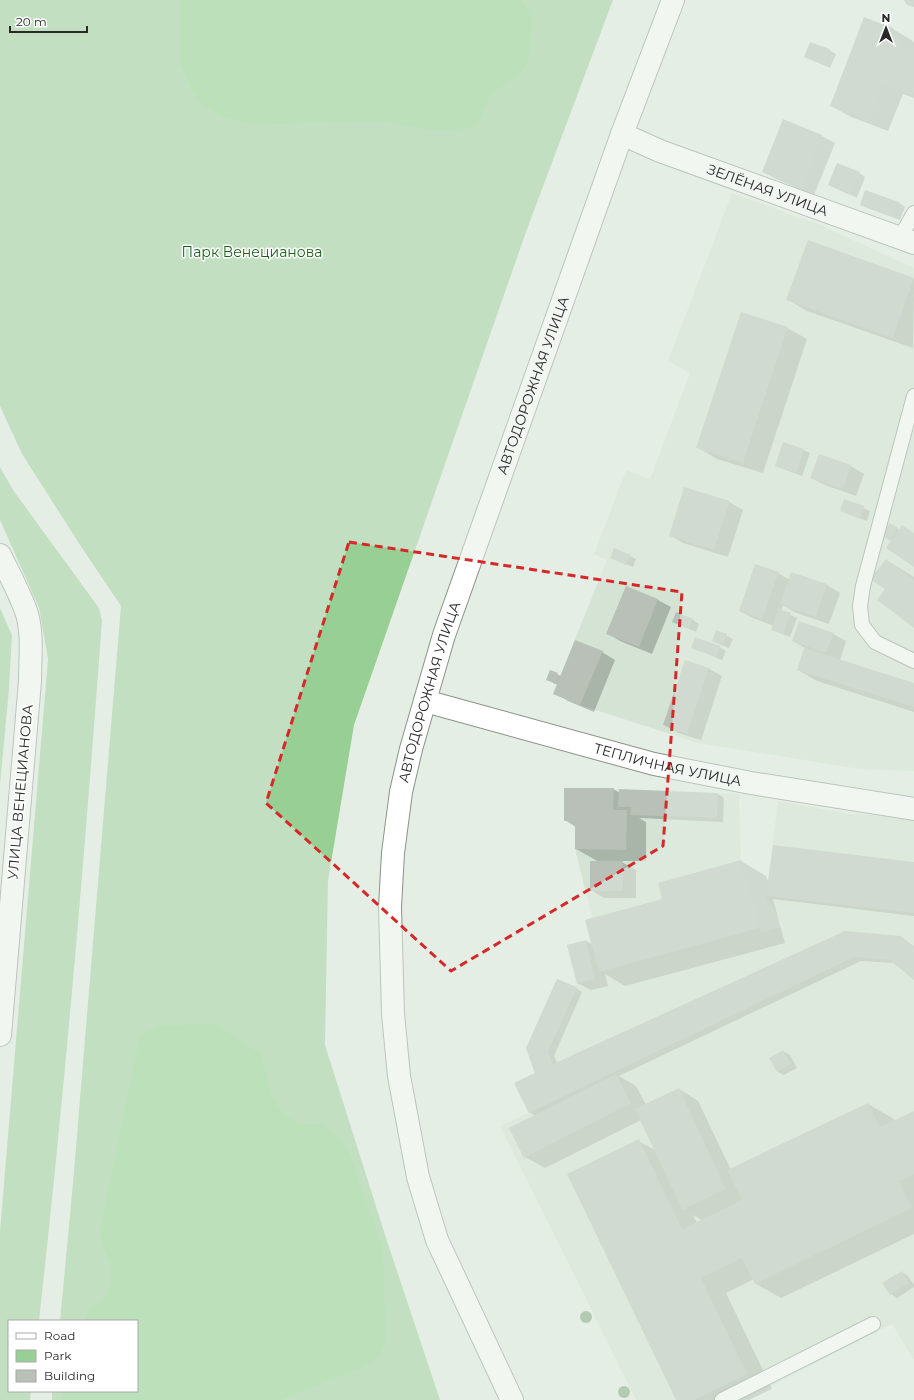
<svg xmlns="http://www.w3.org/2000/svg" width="914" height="1400" font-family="Montserrat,sans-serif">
<rect width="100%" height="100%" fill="#e5eee5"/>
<g fill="#d5e3d4">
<polygon points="732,193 818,224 914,268 914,771 859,769 698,743 580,705 553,694 607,560 594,554 626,470 650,479 690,373 668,361"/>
<polygon points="564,788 739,794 741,860 761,933 783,927 766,896 778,801 850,814 914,816 914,1360 892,1324 744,1400 636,1400 500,1126 528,1113 514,1083 534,1073 526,1048 557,979 576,987 567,945 590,941 585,920 592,917 575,849 575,821 564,821"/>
</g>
<g fill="#98cf94">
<polygon points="0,0 613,0 526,232 354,725 328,881 325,1045 387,1241 440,1400 52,1400 52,1391 137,1391 137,1321 60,1321 73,1183 121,606 80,545 22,454 0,406"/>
<path d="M0,467l13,23 86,118 3,12c-17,234 -37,468 -63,701h-30v70h22l-1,9h-30v-169l48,-572 -9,-51 -39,-88z"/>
<polygon points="0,608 12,635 9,689 0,785"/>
</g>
<g fill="#89d085">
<polygon points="180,0 522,0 529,11 531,21 530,51 525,69 511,81 495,91 489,98 478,124 470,128 450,130 423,129 379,121 252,125 220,116 203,105 192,90 180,65"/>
<polygon points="216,1024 261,1054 272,1096 283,1114 300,1124 320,1124 335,1133 348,1148 383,1249 386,1340 379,1357 361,1368 280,1400 62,1400 63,1391 137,1391 137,1321 85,1321 90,1308 107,1296 111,1280 110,1263 103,1248 100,1229 140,1036 159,1025"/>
</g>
<g fill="#0003" fill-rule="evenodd">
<polygon points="893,29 913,41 914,43 914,98 903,94 888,131 851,117 831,106"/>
<polygon points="829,50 836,54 830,68 805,57"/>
<polygon points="822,136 835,143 814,195 776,179 763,172"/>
<polygon points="859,173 865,177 857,198 829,185"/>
<polygon points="866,191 899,203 905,207 900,220 867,208 861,205"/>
<polygon points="809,241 914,279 913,348 807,311 788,300"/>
<polygon points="787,328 807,339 763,473 717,459 697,447"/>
<polygon points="803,450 810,453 802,476 783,469 776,466"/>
<polygon points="819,456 851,466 864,474 856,496 825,485 811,478"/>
<polygon points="845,500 870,511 867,521 841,511"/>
<polygon points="729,502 743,510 728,557 683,543 670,535"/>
<polygon points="891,525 900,530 914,533 914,565 892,541 884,535"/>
<polygon points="630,556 636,559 633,567 618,561"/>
<polygon points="886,560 914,577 914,626 886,589"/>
<polygon points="778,573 790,580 827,585 840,593 829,624 794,612 783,605 781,611 797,618 790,637 772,630 774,626 753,618 740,611"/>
<polygon points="626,587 658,600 671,607 652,654 620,641 607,633"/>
<polygon points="693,620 699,624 696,632 673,622"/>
<polygon points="717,631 733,639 729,648 713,641"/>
<polygon points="833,634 846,641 840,660 914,684 914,712 817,681 798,670 805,648 793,641"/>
<polygon points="719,647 726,651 722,660 693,648"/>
<polygon points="602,652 615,660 594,712 568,701 555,693 558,685 553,683 550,671 561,676"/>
<polygon points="686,661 709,669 722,676 701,740 678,733 665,725"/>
<polygon points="613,789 620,793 620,790 718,794 724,798 723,822 639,818 646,822 646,861 620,861 636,870 636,898 604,898 591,890 599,862 576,849 576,827 565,820"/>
<polygon points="741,861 766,876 769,884 914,863 914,916 773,899 785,943 625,986 605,974 608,986 591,990 577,983 586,941 593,945 663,899"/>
<path d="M900,937l14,9v33l-18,-16 -35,-2 -242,115 17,10 10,19 33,-16 19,12 33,69 137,-66 26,15 1,3 19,-10v122l-133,64 -25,-14 -2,-5 -28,14 46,96 -23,11h-72l-39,-259 17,9 -14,-30 -96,48 -20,-11 11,-41 -7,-4 7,-38 40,-86 6,4 -28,64 3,7zM693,1215l9,5 -5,3z"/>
<polygon points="783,1051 790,1055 797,1068 784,1075 778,1072 770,1058"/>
<polygon points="902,1272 908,1276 914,1285 914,1287 897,1298 891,1294"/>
</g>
<g fill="#b8c0b7">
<polygon points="904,0 914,0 914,7 907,5"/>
<polygon points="864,17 893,28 904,50 914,45 914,92 913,95 883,83 869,121 830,106"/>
<polygon points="810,42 830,49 824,65 804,57"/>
<polygon points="783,119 822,135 801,188 762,172"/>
<polygon points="837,163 860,172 850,195 828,185"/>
<polygon points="865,190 899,202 893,217 860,205"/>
<polygon points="808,240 914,278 893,338 786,300"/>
<polygon points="741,312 788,327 743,463 696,448"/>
<polygon points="783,442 804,449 796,473 775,466"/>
<polygon points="819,454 851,465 843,489 810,478"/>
<polygon points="684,487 730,501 714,550 669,536"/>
<polygon points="844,499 864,506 860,519 840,511"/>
<polygon points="890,523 898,528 890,541 882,535"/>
<polygon points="902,525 914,533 914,567 886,548"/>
<polygon points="614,548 631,555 626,565 610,558"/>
<polygon points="886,559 914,580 914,628 877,600 885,589 870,579"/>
<polygon points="755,564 779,572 762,619 739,611"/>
<polygon points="791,572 827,584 816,617 780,605"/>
<polygon points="626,586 658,599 639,647 606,634"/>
<polygon points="778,609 791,613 783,634 771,630"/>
<polygon points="676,612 693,619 689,629 672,622"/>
<polygon points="799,621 834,633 826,653 792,641"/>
<polygon points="716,630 727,634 723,646 712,641"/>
<polygon points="695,637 720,646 716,657 691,648"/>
<polygon points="575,640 603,651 580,705 553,694"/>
<polygon points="804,648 914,683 914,707 797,670"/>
<polygon points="685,660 709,668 687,734 663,725"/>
<polygon points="550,670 558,673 554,683 546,680"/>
<polygon points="564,788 614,788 613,810 627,810 626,850 575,849 575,821 564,821"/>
<polygon points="619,789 718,793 717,818 630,815 631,807 618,807"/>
<polygon points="773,845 914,862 914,913 766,896"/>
<polygon points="741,860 760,928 599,972 585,920 662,899 658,883"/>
<rect x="590" y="861" width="33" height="30"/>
<polygon points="845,931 901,936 914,947 914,980 890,960 854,957 529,1113 514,1083 535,1073 526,1048 557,979 577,987 548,1052 553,1064"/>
<polygon points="586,940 595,979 577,983 567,945"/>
<polygon points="783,1050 791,1064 777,1072 769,1058"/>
<polygon points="616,1074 631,1103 524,1158 509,1128"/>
<polygon points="679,1088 726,1189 682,1210 635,1109"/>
<polygon points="868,1103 880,1127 914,1111 914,1174 899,1181 912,1208 755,1284 742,1258 701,1278 747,1374 694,1400 676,1400 567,1174 639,1139 682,1229 742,1200 727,1170"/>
<polygon points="902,1271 909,1283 890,1295 882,1283"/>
</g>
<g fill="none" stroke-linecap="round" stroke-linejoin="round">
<g stroke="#8a9289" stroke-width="16">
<g id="service">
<polyline points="900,238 914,213"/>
<polyline points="914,396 863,586 860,606 862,625 875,642 914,661"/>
<polyline points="722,1400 873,1324"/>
</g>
</g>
<g stroke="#8a9289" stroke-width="24">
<g id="minor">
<path id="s1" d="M622,134l38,17 254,92"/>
<path d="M0,555c9,19 20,38 27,59 6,21 3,45 3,67l-30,354"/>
<path id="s2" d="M425,701l229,63 97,19 163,26"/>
</g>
</g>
<g stroke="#8a9289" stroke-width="24">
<g id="secondary">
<path id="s3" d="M512,1400l-75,-160 -19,-63 -19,-101 -6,-62 -3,-107 3,-54 8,-61 10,-43 33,-114 178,-501 51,-134"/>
</g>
</g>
<use href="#service" stroke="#fff" stroke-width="14"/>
<use href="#minor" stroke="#fff" stroke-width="22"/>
<use href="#secondary" stroke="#fff" stroke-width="22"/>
</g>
<g fill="#76a075">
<circle cx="586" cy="1317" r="6"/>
<circle cx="624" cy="1392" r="6"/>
</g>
<path d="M0 0H914V1400H0ZM349,542l333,50 -19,254 -212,125 -185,-168z" fill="#e5eee5" fill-opacity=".55" fill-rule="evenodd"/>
<path fill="none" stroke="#d62828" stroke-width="3" stroke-dasharray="8 5" stroke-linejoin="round" d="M349,542l333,50 -19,254 -212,125 -185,-168z"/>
<g text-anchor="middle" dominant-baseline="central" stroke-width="3" stroke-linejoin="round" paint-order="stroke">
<g font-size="14" fill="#272a27" stroke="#fff">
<text stroke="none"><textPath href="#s1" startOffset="156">ЗЕЛЁНАЯ УЛИЦА</textPath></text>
<text stroke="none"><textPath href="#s3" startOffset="1058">АВТОДОРОЖНАЯ УЛИЦА</textPath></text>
<text stroke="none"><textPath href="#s3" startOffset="734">АВТОДОРОЖНАЯ УЛИЦА</textPath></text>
<text stroke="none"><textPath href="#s2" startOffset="251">ТЕПЛИЧНАЯ УЛИЦА</textPath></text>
<text transform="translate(20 792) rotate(-85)">УЛИЦА ВЕНЕЦИАНОВА</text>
</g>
<g font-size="14" fill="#1b611a" stroke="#fff">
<text x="252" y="252">Парк Венецианова</text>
</g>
</g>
<rect x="8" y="1320" width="130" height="72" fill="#ffffff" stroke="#a9aaa9"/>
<rect x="16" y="1333" width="20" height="6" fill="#ffffff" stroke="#a9aaa9"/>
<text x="44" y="1340" font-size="12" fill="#272a27">Road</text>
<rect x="16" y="1350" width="20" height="12" fill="#98cf94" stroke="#a9aaa9"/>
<text x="44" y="1360" font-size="12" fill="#272a27">Park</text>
<rect x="16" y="1370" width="20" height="12" fill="#b8c0b7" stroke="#a9aaa9"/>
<text x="44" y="1380" font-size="12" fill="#272a27">Building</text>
<g transform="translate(886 28)" stroke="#ffffff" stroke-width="3" paint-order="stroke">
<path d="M0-3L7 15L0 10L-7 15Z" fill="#272a27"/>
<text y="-6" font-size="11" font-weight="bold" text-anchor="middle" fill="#272a27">N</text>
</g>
<path d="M10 26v6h77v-6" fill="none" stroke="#272a27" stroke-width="2"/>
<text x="16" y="26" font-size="12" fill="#272a27" stroke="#ffffff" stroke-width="3" paint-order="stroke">20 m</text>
</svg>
